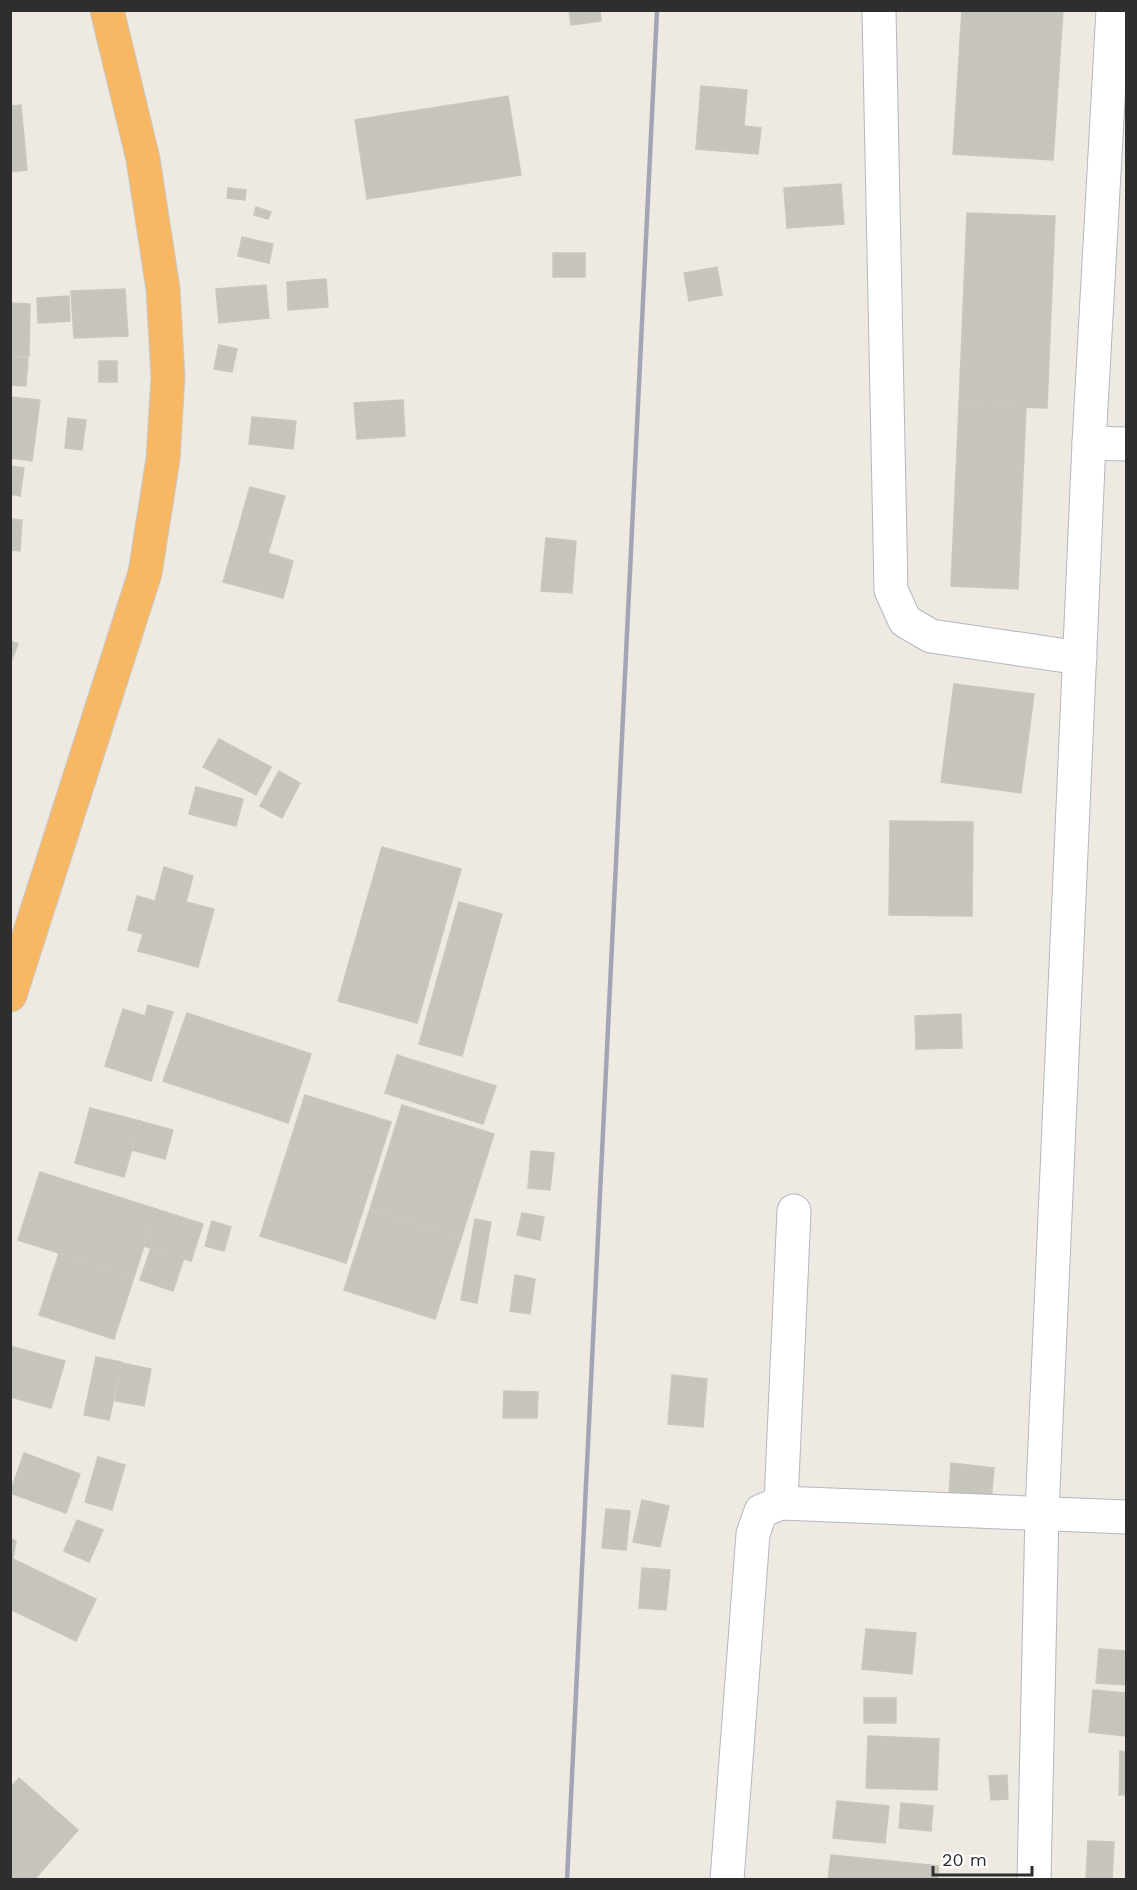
<svg xmlns="http://www.w3.org/2000/svg" width="1137" height="1890" font-family="'Work Sans',sans-serif">
<rect width="100%" height="100%" fill="#eeeae2"/>
<g fill="#c7c4bd" stroke="#cac7bb" stroke-width="1.5">
<polygon points="569,10 600,10 601,21 571,25"/>
<polygon points="962,10 1063,10 1053,160 953,154"/>
<polygon points="701,86 747,90 744,126 761,128 758,154 696,149"/>
<polygon points="508,96 521,175 367,199 355,120"/>
<polygon points="21,105 27,170 10,172 10,106"/>
<polygon points="841,184 844,224 787,228 784,188"/>
<polygon points="228,188 246,190 245,200 227,198"/>
<polygon points="256,207 271,212 268,219 254,215"/>
<polygon points="967,213 1055,216 1047,408 959,405"/>
<polygon points="242,237 273,244 269,263 238,256"/>
<rect x="553" y="253" width="32" height="24"/>
<polygon points="717,267 722,295 689,301 684,273"/>
<polygon points="326,279 328,307 288,310 287,282"/>
<polygon points="266,285 269,318 219,323 216,289"/>
<polygon points="125,289 128,336 74,338 71,291"/>
<polygon points="69,296 70,321 38,323 37,298"/>
<polygon points="10,303 30,304 29,356 10,356"/>
<polygon points="219,345 237,349 232,372 214,369"/>
<polygon points="10,357 28,358 26,386 10,385"/>
<rect x="99" y="361" width="18" height="21"/>
<polygon points="10,397 40,400 32,461 10,458"/>
<polygon points="403,400 405,436 357,439 354,403"/>
<polygon points="959,405 1026,407 1018,589 951,586"/>
<polygon points="252,417 296,421 293,449 249,444"/>
<polygon points="68,418 86,420 82,450 65,448"/>
<polygon points="10,466 24,468 20,496 10,494"/>
<polygon points="250,487 285,496 268,553 293,561 283,598 223,582"/>
<polygon points="10,519 22,520 20,551 10,550"/>
<polygon points="546,538 576,541 572,593 541,591"/>
<polygon points="10,641 18,644 10,664"/>
<polygon points="954,684 1034,694 1021,793 941,782"/>
<polygon points="219,739 271,767 256,795 203,767"/>
<polygon points="279,771 300,783 282,818 260,806"/>
<polygon points="196,787 243,799 236,826 189,814"/>
<polygon points="890,821 973,822 972,916 889,915"/>
<polygon points="382,847 461,869 417,1023 338,1001"/>
<polygon points="164,867 193,876 186,902 214,909 198,967 138,951 143,934 128,930 137,896 155,901"/>
<polygon points="459,902 502,914 462,1056 419,1044"/>
<polygon points="148,1005 173,1012 151,1081 105,1066 123,1009 145,1016"/>
<polygon points="187,1013 311,1054 288,1123 163,1081"/>
<polygon points="961,1014 962,1048 916,1049 915,1016"/>
<polygon points="397,1055 496,1086 483,1124 385,1093"/>
<polygon points="305,1095 391,1122 346,1263 260,1236"/>
<polygon points="402,1105 494,1134 461,1238 370,1209"/>
<polygon points="90,1108 140,1121 124,1177 75,1163"/>
<polygon points="140,1121 173,1130 165,1159 132,1150"/>
<polygon points="531,1151 554,1153 550,1190 528,1188"/>
<polygon points="40,1172 156,1209 134,1277 18,1240"/>
<polygon points="156,1209 203,1224 191,1261 144,1246"/>
<polygon points="370,1209 461,1238 435,1319 344,1290"/>
<polygon points="522,1213 544,1217 540,1240 517,1235"/>
<polygon points="475,1219 491,1222 477,1303 461,1300"/>
<polygon points="212,1221 231,1227 224,1251 205,1246"/>
<polygon points="151,1248 184,1258 173,1291 140,1280"/>
<polygon points="59,1253 134,1277 114,1339 39,1315"/>
<polygon points="515,1275 535,1279 530,1314 510,1311"/>
<polygon points="10,1346 65,1361 51,1408 10,1397"/>
<polygon points="96,1357 122,1362 109,1420 84,1415"/>
<polygon points="122,1363 151,1369 144,1406 115,1401"/>
<polygon points="672,1375 707,1379 703,1427 668,1424"/>
<polygon points="504,1391 538,1392 537,1418 503,1418"/>
<polygon points="24,1453 80,1474 66,1513 10,1493"/>
<polygon points="98,1457 125,1465 112,1510 85,1502"/>
<polygon points="951,1463 994,1468 991,1501 949,1497"/>
<polygon points="642,1500 669,1506 660,1547 633,1542"/>
<polygon points="606,1509 630,1511 626,1550 602,1548"/>
<polygon points="77,1520 103,1530 89,1562 64,1551"/>
<polygon points="10,1538 16,1541 13,1559 96,1599 76,1641 10,1609"/>
<polygon points="642,1568 670,1570 666,1610 639,1608"/>
<polygon points="866,1629 916,1633 912,1674 862,1669"/>
<polygon points="1099,1649 1126,1651 1126,1685 1096,1683"/>
<polygon points="1093,1690 1126,1693 1126,1736 1089,1732"/>
<rect x="864" y="1698" width="32" height="25"/>
<polygon points="868,1736 939,1739 937,1790 866,1788"/>
<polygon points="1120,1751 1126,1752 1126,1795 1119,1795"/>
<polygon points="1007,1775 1008,1799 991,1800 989,1776"/>
<polygon points="19,1778 78,1830 34,1880 10,1880 10,1788"/>
<polygon points="837,1801 889,1806 885,1843 833,1838"/>
<polygon points="901,1803 933,1806 931,1831 899,1828"/>
<polygon points="1088,1841 1114,1842 1112,1880 1086,1880"/>
<polygon points="831,1855 939,1866 937,1880 828,1880"/>
</g>
<g fill="none" stroke-linecap="round" stroke-linejoin="round">
<g stroke="#b5b6c0" stroke-width="35">
<g id="minor">
<polyline points="879,10 891,590 905,621 931,636 1080,658"/>
<polyline points="1089,443 1126,444"/>
<polyline points="781,1503 794,1211"/>
<polyline points="727,1880 753,1534 761,1511 781,1503 1126,1517"/>
<polyline points="1034,1880 1042,1512 1089,443 1113,10"/>
</g>
</g>
<g stroke="#c9c9c9" stroke-width="35">
<polyline id="highway" points="10,995 145,573 163,459 168,377 163,289 143,159 107,10"/>
</g>
<use href="#minor" stroke="#fff" stroke-width="33"/>
<use href="#highway" stroke="#f8b763" stroke-width="33"/>
<polyline stroke="#a4a4b7" stroke-width="4.5" points="567,1880 657,10"/>
</g>
<rect width="1137" height="1890" fill="none" stroke="#2e2e2e" stroke-width="24"/>
<path d="M933 1866v9h99v-9" fill="none" stroke="#2e2e2e" stroke-width="3"/>
<text x="942" y="1866" font-size="18" fill="#2e2e2e" stroke="#ffffff" stroke-width="4.5" paint-order="stroke">20 m</text>
</svg>
